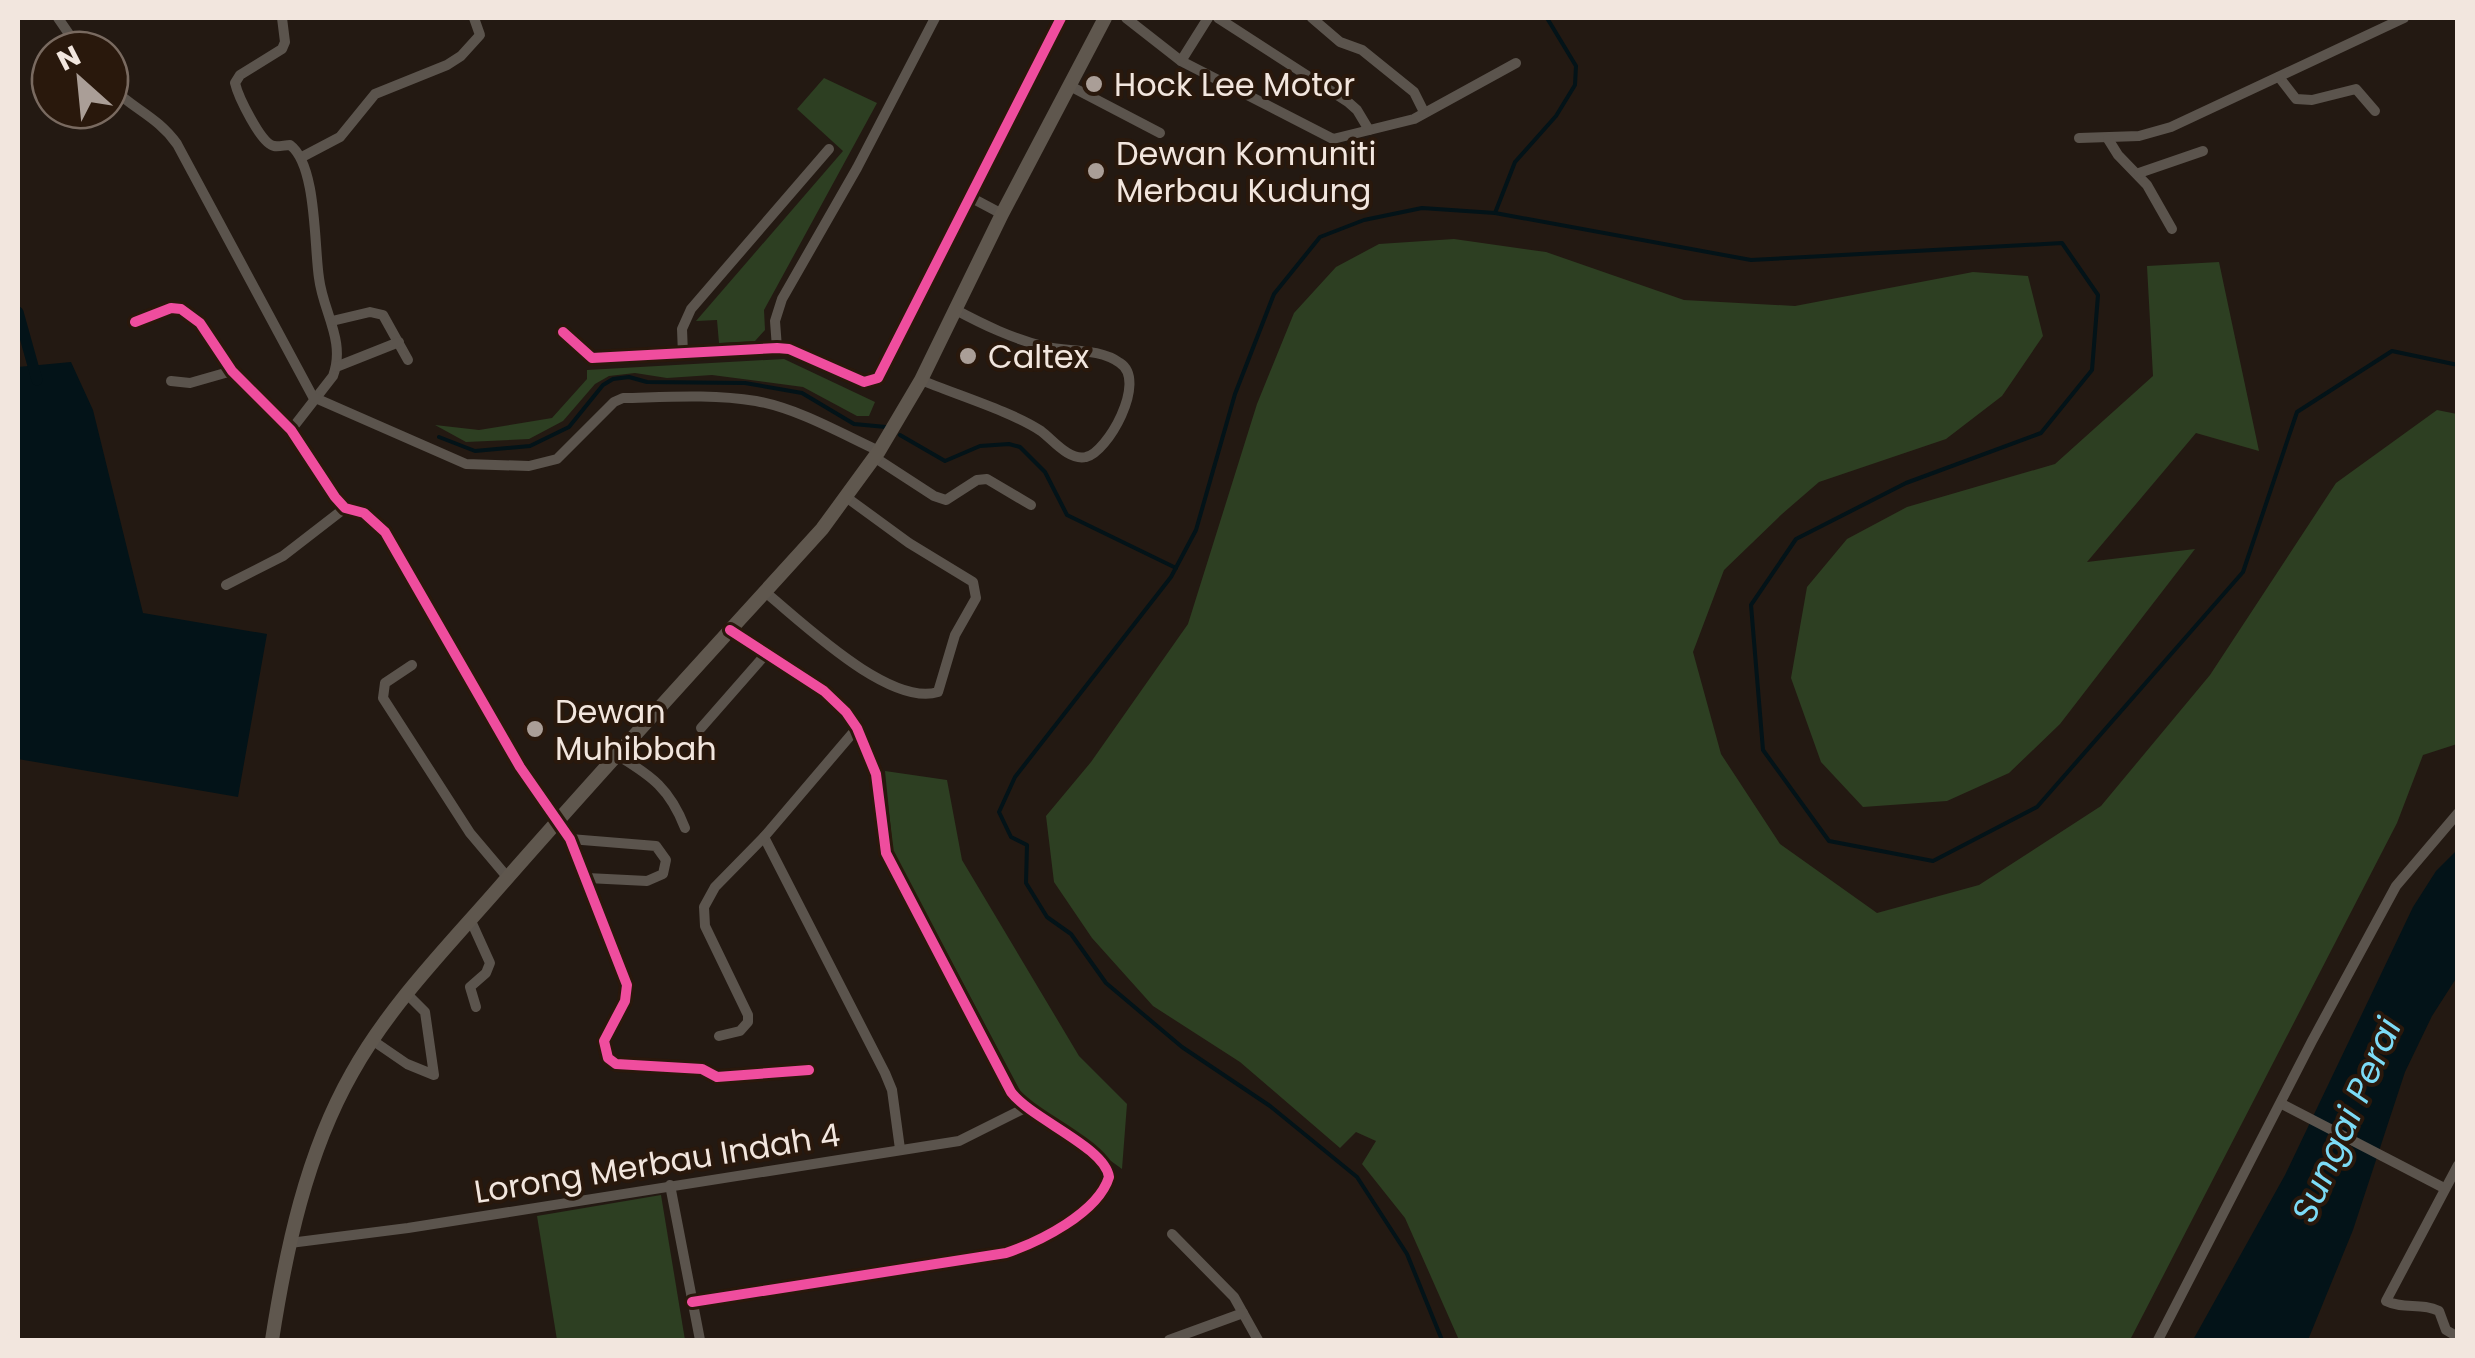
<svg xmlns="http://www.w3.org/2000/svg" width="2475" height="1358" font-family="Poppins,sans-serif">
<rect width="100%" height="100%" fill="#231912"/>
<g fill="#2d3f22">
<polygon points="824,78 877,103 764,310 765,330 755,341 719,343 717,320 696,321 843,151 797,109"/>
<polygon points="1454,239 1546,252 1684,300 1795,306 1973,272 2028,276 2043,336 2002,396 1946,439 1819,482 1782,514 1724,570 1693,652 1721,754 1780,844 1877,913 1979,885 2101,806 2210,675 2336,483 2437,410 2457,414 2457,744 2423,755 2397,823 2130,1340 1459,1340 1405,1218 1362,1164 1376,1141 1356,1132 1340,1148 1240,1062 1153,1006 1092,938 1054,882 1046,816 1091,762 1188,624 1257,404 1294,313 1336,267 1379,244"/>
<polygon points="2219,262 2259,451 2196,433 2087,562 2195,549 2060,724 2009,773 1947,801 1863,807 1821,762 1791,678 1807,587 1847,539 1907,507 2055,464 2153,376 2147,266"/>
<polygon points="784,359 875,402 869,416 857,416 803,387 712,375 667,378 635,373 609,376 595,384 563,421 529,439 466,442 435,425 479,430 552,418 587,379 587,370"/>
<polygon points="885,771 947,780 962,860 1079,1056 1127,1104 1122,1169 1024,1098 893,851"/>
<polygon points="661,1195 685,1340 557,1340 537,1216"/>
</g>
<g fill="#031318">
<polygon points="71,362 93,410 143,613 267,634 238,797 18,759 18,367"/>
<polygon points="2457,850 2457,977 2432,1016 2405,1072 2353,1230 2308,1340 2193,1340 2285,1175 2413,907 2436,871"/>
</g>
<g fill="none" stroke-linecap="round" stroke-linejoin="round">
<g stroke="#031318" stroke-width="4">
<polyline points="1495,213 1515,162 1556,116 1575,85 1576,66 1547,18"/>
<polyline points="900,435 945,461 980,446 1009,444 1020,447 1045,472 1067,515 1176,568"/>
<polyline points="439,437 475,451 530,446 569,427 603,385 613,379 629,377 647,382 745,383 802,393 854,424 886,427"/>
<polyline points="1442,1340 1407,1254 1357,1177 1270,1106 1182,1047 1106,983 1071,934 1047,917 1026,883 1027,845 1011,837 999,812 1015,777 1171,577 1196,530 1235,394 1274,294 1320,237 1364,220 1422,208 1495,213 1751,260 2062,243 2098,295 2092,370 2041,433 1906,483 1796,539 1751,605 1763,750 1829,841 1933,861 2037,807 2243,572 2297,412 2392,351 2458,365"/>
</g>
<polyline stroke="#031318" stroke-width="11" points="18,312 37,380"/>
<g stroke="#5b544d" stroke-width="10">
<polyline points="58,18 80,50"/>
<path d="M282,18l3,24 -3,7 -42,26 -5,8c3,13 26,61 39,63 5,1 11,-1 16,-1 27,20 24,101 29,133 4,34 27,63 14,98l-42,54"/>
<polyline points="1126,18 1181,61 1333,139 1414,119 1516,63"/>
<polyline points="1218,18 1348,102 1357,110 1369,130"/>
<polyline points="1312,18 1340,42 1362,50 1414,92 1424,112"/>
<polyline points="1181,61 1208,18"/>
<polyline points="2279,77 2296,99 2312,100 2356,89 2375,111"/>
<path d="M110,86c23,23 48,31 67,58l136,253 153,67 63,2 28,-7 57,-57 9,-4c45,-1 89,-4 133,3 43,8 84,32 123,50"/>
<polyline points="1070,86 1160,133"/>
<polyline points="2079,138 2139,136 2171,127 2404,18"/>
<polyline points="2108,139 2118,155 2147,185 2172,229"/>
<polyline points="302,157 340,137 375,94 447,65 461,56 480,35 474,18"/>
<polyline points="2139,173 2203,151"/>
<polyline points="970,197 1002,214"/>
<polyline points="332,321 370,312 383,315 408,360"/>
<polyline points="135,322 171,308 181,309 200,323 232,371 291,430 335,497 345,508 364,513 385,532 520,767 570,839 627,985 625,1001 604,1041 608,1058 616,1064 702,1069 717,1077 809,1070"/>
<polyline points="563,332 592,358 777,348 789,349 864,382 878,378 1061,18"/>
<polyline points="777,348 775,321 782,299 857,168 935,18"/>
<polyline points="683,354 682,329 691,309 829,149"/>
<polyline points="336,367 399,342"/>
<path d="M921,380c33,14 92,32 120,51 12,9 28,30 45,26 21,-4 62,-76 34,-94 -21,-15 -50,-11 -74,-16 -33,-8 -62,-22 -92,-38"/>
<polyline points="171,381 190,383 232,371"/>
<polyline points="874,457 934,496 946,500 977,480 987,479 1031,505"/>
<polyline points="226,585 283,556 345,508"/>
<path d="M765,592c37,30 124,115 173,100l17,-57 21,-37 -3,-16 -64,-39 -63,-46"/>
<polyline points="412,665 385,683 383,698 470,833 508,878"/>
<polyline points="701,728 765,655"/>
<path d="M617,755c35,21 53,34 68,73"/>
<polyline points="764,837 885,1073 892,1090 900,1149"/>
<polyline points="570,839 656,846 666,860 663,874 647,881 587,878"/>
<polyline points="471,921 490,963 486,973 470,987 476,1007"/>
<polyline points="719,1036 740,1031 748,1022 748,1015 705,926 704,907 715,887 764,837 857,728"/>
<polyline points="372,1040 407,1064 434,1075 425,1012 407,994"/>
<polyline points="2282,1104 2444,1188"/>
<path d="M2458,1165l-72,136c18,9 35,1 53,10l7,19 12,7"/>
<polyline points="670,1185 700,1340"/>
<polyline points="1172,1234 1234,1297 1258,1340"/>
<polyline points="290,1243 408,1228 959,1141 1025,1108"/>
<path d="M692,1302l314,-49c33,-11 92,-40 103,-76 -4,-30 -78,-58 -98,-85l-125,-239 -10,-79 -19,-46 -11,-16 -22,-21 -94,-61"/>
<polyline points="1169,1340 1243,1313"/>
<polyline points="2158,1340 2312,1041 2396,886 2458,813"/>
</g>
<path stroke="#5f574e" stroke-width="14" d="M272,1340c14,-90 34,-186 80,-267 39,-70 98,-129 150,-189 105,-120 213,-237 320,-355l57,-78 42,-71 81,-166 103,-196"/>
<g stroke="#29180c" stroke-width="16">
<g id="cycleway">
<polyline points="135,322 171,308 181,309 200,323 232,371 291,430 335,497 345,508 364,513 385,532 520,767 570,839 627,985 625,1001 604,1041 608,1058 616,1064 702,1069 717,1077 809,1070"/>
<polyline points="563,332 592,358 777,348 789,349 864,382 878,378 1061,18"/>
<path d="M692,1302l314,-49c33,-11 92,-40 103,-76 -4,-30 -78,-58 -98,-85l-125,-239 -10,-79 -19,-46 -11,-16 -22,-21 -94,-61"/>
</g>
</g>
<use href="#cycleway" stroke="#ef4d9e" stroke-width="10"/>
</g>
<g fill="#aa9e97" stroke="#29180c" stroke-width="4">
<circle cx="1094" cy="84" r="10"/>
<circle cx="1096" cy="171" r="10"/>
<circle cx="968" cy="356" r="10"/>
<circle cx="535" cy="729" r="10"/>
</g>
<g text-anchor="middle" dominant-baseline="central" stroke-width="8" stroke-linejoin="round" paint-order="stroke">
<g font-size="32" fill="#f2e6de" stroke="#29180c" text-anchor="start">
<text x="1114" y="84">Hock Lee Motor</text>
<text x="1116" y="153">Dewan Komuniti<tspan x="1116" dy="37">Merbau Kudung</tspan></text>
<text x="988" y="356">Caltex</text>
<text x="555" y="711">Dewan<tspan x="555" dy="37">Muhibbah</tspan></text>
</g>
<g font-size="32" fill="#f2e6de" stroke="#29180c">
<text transform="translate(657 1163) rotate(-9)">Lorong Merbau Indah 4</text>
</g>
<g font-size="35" font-style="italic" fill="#7cdbf6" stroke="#29180c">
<text transform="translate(2346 1120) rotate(-66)">Sungai Perai</text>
</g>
</g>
<rect width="2475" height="1358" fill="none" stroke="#f2e6de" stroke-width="40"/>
<g transform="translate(80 80) rotate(333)"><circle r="48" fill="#29180c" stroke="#796a60" stroke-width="2.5"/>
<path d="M0-8L18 38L0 25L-18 38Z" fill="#aa9e97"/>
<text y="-15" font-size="28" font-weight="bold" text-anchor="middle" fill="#f2e6de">N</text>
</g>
</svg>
